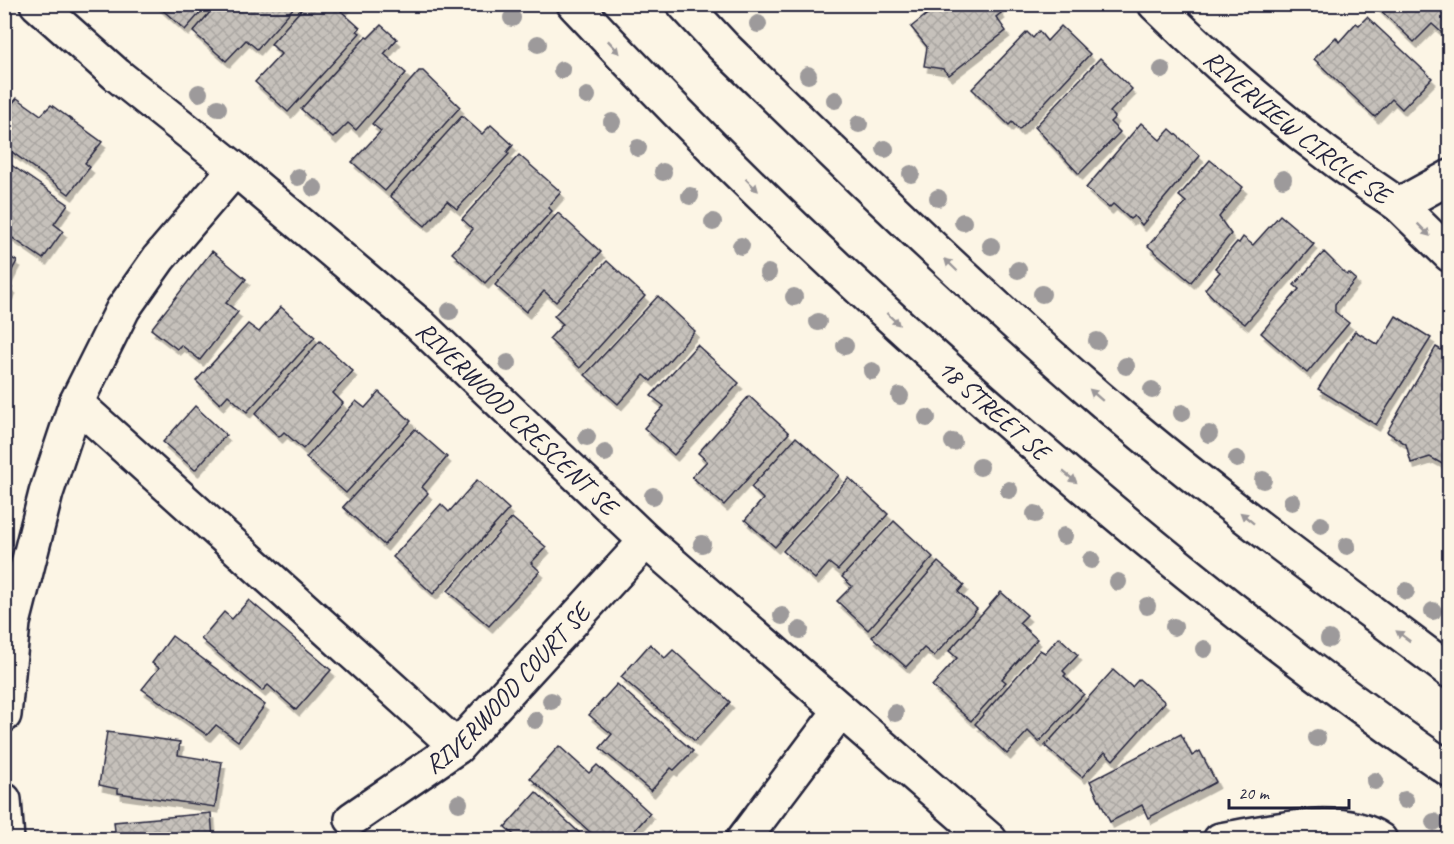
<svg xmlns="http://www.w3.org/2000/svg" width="1454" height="844" font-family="Caveat,sans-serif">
<defs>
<pattern id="building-cross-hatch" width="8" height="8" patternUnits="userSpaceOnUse" patternTransform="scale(1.5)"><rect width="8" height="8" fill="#c6c1bb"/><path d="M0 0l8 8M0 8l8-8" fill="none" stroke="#aaa6a2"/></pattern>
<filter id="shadow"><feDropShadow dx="3.5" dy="6" stdDeviation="0" flood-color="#0004"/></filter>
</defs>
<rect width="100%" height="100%" fill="#fcf5e5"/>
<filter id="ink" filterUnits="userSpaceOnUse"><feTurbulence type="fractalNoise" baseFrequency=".0167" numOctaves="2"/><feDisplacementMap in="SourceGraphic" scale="12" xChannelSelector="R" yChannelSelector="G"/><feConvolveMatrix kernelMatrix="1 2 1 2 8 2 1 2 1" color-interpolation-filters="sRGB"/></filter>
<g filter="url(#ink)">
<g fill="url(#building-cross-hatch)" stroke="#22223b" stroke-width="1.5" filter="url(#shadow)">
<polygon points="156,4 208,4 185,30"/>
<polygon points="217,4 297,4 257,49 246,40 226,61 193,32"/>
<polygon points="306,4 348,4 341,11 360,28 357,31 360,33 288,112 255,82 281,54 271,44"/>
<polygon points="940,4 1003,4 998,8 1001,13 996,17 1006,31 949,75 943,69 924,66 927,47 911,27"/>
<polygon points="1374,4 1450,4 1450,40 1432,24 1414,42"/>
<polygon points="1367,17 1432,78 1402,109 1392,99 1375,117 1314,59 1336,37 1339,42 1356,23 1359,25"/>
<polygon points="381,25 397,39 384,54 406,73 356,130 348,123 333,138 301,109 366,37 368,38"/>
<polygon points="1061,26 1090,54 1019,130 1012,122 1009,125 972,89 1027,32 1033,38 1039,31 1047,41"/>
<polygon points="1100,58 1132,89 1110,112 1115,117 1110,122 1120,132 1079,174 1035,127"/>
<polygon points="419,71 423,71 460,107 385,191 352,162 381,131 372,124"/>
<polygon points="17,98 41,115 51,105 102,142 85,163 90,167 69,194 4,146 4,114"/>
<polygon points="462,116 482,134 491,125 513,145 507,152 509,154 457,209 447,201 425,226 390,196"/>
<polygon points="1141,123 1160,140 1170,129 1200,156 1142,225 1134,216 1130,219 1113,204 1109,208 1086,188"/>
<polygon points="519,155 561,192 548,207 552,211 485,283 452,253 473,229 462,219"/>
<polygon points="4,160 68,204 54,224 63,231 43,259 4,232"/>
<polygon points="1210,160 1243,187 1219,217 1231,234 1191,282 1148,246 1186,202 1179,196"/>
<polygon points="558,213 601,252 556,302 544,291 526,312 495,285"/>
<polygon points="1280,215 1314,244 1245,324 1222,307 1205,289 1220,272 1215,268 1237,242 1239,243 1243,237 1253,245"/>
<polygon points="212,251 246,279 226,303 238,312 200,360 181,345 177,349 151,329"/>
<polygon points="1324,252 1347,275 1349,273 1356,279 1335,304 1335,312 1349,323 1307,373 1261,333 1299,289 1294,285"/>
<polygon points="4,254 17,261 5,283 12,288 4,301"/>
<polygon points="607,261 645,296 580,368 549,339 563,324 554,316"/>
<polygon points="658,296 695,331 651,381 644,375 618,404 585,375"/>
<polygon points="281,307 315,337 247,412 228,395 220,404 196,381 248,324 259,332"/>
<polygon points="1396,316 1431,338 1376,425 1318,389 1355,331 1378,345"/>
<polygon points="320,341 353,371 333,393 343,403 303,449 284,432 279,437 255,414"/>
<polygon points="697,345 739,383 674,455 644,428 664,406 651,396"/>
<polygon points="1436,347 1450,355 1450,460 1446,466 1430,457 1411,463 1406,444 1387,432"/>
<polygon points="379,392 411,421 346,493 306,458 356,401 365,408"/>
<polygon points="749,396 789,433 724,505 692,477 707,461 698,453"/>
<polygon points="195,406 226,435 195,470 163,442"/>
<polygon points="415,429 447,457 422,487 428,493 384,545 343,507"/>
<polygon points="796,437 839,475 775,547 745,520 763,499 751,487"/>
<polygon points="849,478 888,514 838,570 829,563 815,579 783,551"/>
<polygon points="477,480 509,509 433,594 393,557 441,504 449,512"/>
<polygon points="512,518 546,547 531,563 540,571 489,626 448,591"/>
<polygon points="894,521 933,557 868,630 837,601 852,586 842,577"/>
<polygon points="938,562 964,585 958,592 977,609 934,656 924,648 906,667 872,637"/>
<polygon points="1001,592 1027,615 1019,623 1037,639 1002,679 1006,682 971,721 932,686 957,658 949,651"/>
<polygon points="249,600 331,670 296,710 268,685 262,691 201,639 224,612 232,619"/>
<polygon points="172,636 265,705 238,741 216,725 207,735 142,689 159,668 152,663"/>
<polygon points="1059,637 1078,655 1063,671 1066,674 1064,676 1084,694 1039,742 1028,731 1007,754 975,724 1040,650 1045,653"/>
<polygon points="650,644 665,658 673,650 730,702 695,741 621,677"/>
<polygon points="1113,670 1132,687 1139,679 1165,702 1113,760 1105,752 1082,777 1045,746"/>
<polygon points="617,684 693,751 674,770 671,768 651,791 600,748 612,734 589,715"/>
<polygon points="107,732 180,742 178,755 222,762 215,807 118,793 118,789 99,785"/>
<polygon points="1181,734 1192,756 1200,751 1216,782 1148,818 1142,805 1110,822 1090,781"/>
<polygon points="559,746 589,773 597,765 650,813 626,840 599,840 530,778"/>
<polygon points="536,792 587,840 520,840 505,827"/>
<polygon points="211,813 213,840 116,840 114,822"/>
</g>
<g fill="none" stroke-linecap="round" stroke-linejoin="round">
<g stroke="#22223b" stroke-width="38">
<g id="minor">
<path id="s1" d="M37,4l80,71 118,94 185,156 226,216 344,299"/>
<path id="s2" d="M1155,4c76,75 155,142 244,201l51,-28"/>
<polyline points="1399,205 1450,255"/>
<polyline points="76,403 457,747"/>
<polyline points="4,715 13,623 46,493 76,403 123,309 159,258 235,169"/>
<polyline points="4,800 7,840"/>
<path id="s3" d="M352,819l105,-72 189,-206"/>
<polyline points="743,840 840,711"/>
<path d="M1220,840c45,-7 121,-28 160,0"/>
</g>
</g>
<g stroke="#22223b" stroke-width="38">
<g id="major">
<path id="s4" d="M574,4c121,130 249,254 382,372 157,140 320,274 494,394"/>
<path d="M684,4l39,42c123,119 246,240 376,352 112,97 233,184 351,273"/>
</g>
</g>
<use href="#minor" stroke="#fcf5e5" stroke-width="33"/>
<use href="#major" stroke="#fcf5e5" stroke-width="33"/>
</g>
<g fill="#9d9a9b">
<circle cx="512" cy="18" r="9"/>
<circle cx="758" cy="24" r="9"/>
<circle cx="538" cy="44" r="9"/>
<circle cx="562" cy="70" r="9"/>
<circle cx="1162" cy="70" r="9"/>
<circle cx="808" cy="75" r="9"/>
<circle cx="199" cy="93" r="9"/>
<circle cx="587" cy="96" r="9"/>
<circle cx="835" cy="100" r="9"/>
<circle cx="218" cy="108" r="9"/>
<circle cx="612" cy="122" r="9"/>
<circle cx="859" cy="124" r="9"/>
<circle cx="638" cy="148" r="9"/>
<circle cx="885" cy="149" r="9"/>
<circle cx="663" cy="172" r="9"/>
<circle cx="911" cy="174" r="9"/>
<circle cx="298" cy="177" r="9"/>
<circle cx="1283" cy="179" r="9"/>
<circle cx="314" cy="188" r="9"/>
<circle cx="690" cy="196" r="9"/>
<circle cx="938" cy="198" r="9"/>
<circle cx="713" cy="222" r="9"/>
<circle cx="963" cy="222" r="9"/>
<circle cx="741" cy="246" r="9"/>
<circle cx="991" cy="246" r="9"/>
<circle cx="1018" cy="270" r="9"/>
<circle cx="768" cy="273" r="9"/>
<circle cx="1042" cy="294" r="9"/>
<circle cx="794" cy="297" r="9"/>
<circle cx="450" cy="311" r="9"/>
<circle cx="818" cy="322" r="9"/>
<circle cx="1097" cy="341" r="9"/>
<circle cx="845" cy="346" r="9"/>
<circle cx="508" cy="363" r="9"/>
<circle cx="1126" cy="366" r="9"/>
<circle cx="872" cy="371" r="9"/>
<circle cx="1152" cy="390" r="9"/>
<circle cx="900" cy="396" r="9"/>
<circle cx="1182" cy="413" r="9"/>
<circle cx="927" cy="418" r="9"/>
<circle cx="1209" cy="434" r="9"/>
<circle cx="587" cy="437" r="9"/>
<circle cx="953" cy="442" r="9"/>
<circle cx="605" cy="453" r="9"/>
<circle cx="1237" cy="459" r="9"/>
<circle cx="980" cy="467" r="9"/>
<circle cx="1263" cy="480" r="9"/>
<circle cx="1009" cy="490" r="9"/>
<circle cx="653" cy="496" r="9"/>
<circle cx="1292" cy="502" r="9"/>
<circle cx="1035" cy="514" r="9"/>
<circle cx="1321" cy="525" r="9"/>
<circle cx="1064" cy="536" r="9"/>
<circle cx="702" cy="544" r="9"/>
<circle cx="1347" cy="546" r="9"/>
<circle cx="1091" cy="560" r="9"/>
<circle cx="1118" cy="582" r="9"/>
<circle cx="1406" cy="591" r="9"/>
<circle cx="1147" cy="606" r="9"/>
<circle cx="1433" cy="611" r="9"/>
<circle cx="782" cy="616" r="9"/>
<circle cx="1174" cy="627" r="9"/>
<circle cx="800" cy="630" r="9"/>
<circle cx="1329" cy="639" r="9"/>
<circle cx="1204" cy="649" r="9"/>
<circle cx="551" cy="701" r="9"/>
<circle cx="895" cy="713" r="9"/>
<circle cx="535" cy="720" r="9"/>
<circle cx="1317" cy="738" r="9"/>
<circle cx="1375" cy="781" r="9"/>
<circle cx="1405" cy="800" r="9"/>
<circle cx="459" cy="803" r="9"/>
<circle cx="1434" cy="822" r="9"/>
</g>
<defs><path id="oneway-solid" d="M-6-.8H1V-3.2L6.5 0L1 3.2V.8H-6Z" transform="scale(1.5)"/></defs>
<g fill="#9a9698">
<use href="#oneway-solid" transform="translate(614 47) rotate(47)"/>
<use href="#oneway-solid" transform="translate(752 185) rotate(44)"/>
<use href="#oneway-solid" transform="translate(1424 230) rotate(45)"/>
<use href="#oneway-solid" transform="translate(951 265) rotate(-136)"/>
<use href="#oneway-solid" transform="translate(893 319) rotate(43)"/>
<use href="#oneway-solid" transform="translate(1096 395) rotate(-139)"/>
<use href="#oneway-solid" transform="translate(1070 477) rotate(39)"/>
<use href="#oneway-solid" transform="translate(1247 518) rotate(-141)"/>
<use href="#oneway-solid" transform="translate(1403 636) rotate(-143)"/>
</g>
</g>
<g text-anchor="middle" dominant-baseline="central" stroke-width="4.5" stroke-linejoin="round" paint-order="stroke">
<g font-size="26" fill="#22223b" stroke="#fcf5e5">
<text stroke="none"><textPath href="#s2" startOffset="188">RIVERVIEW CIRCLE SE</textPath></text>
<text stroke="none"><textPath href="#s4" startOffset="584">18 STREET SE</textPath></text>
<text stroke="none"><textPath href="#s1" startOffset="634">RIVERWOOD CRESCENT SE</textPath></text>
<text stroke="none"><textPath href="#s3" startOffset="204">RIVERWOOD COURT SE</textPath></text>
</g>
</g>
<rect width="1454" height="844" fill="none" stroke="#fcf5e5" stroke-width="24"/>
<rect x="12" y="12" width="1430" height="820" fill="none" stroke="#22223b" stroke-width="2" filter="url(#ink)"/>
<path d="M1229 799v9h120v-9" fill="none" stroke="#22223b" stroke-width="3"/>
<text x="1238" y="799" font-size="18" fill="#22223b" stroke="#fcf5e5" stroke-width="4.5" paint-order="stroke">20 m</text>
</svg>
